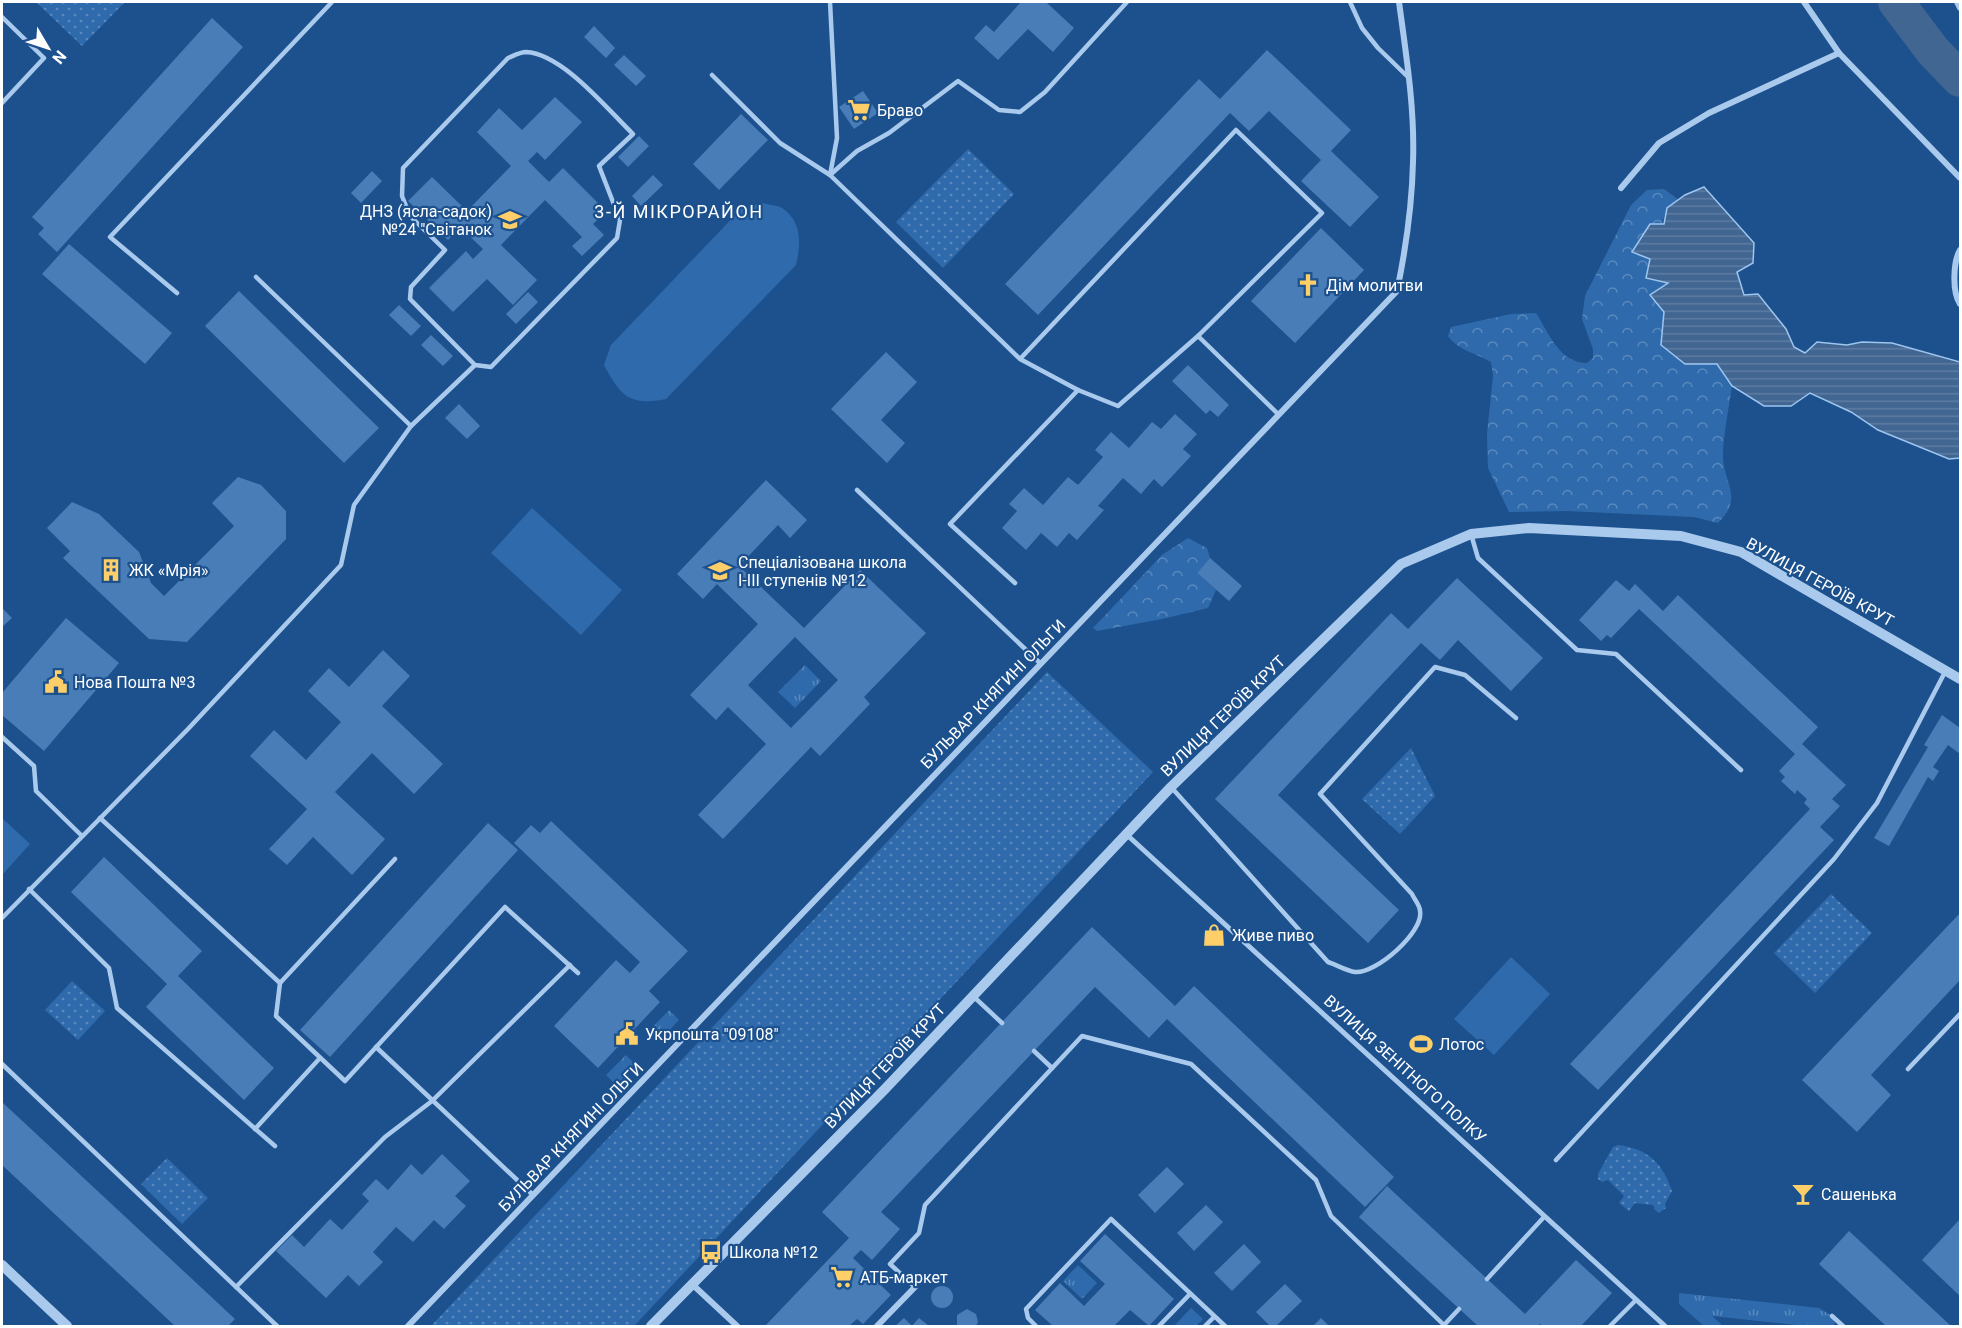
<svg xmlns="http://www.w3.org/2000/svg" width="1962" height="1328" font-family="Roboto,sans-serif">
<defs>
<pattern id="grass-tufts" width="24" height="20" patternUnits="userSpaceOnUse" patternTransform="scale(1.5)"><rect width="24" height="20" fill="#2f6bac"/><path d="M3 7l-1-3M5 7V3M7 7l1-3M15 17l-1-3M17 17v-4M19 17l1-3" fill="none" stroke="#5989bd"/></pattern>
<pattern id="forest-crowns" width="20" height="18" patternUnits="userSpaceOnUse" patternTransform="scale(1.5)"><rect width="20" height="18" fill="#2f6bac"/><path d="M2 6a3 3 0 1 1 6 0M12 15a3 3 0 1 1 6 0" fill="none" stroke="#5989bd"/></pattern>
<pattern id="park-dots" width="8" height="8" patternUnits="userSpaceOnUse" patternTransform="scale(1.5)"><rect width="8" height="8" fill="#2f6bac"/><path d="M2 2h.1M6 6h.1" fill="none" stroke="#5989bd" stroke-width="1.8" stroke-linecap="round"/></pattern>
<pattern id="water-rules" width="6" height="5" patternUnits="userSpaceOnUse" patternTransform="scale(1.5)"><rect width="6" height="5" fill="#416692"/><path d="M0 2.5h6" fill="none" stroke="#5e7da2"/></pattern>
</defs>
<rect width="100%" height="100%" fill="#1c518e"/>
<g fill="url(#grass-tufts)">
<polygon points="805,665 821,681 795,708 778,692"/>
<polygon points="669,1010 679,1020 660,1040 650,1030"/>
<polygon points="626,1055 636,1065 616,1085 606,1075"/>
<polygon points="1078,1265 1097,1283 1082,1299 1063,1281"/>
<polygon points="1679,1293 1819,1308 1832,1316 1835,1323 1833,1326 1805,1326 1712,1316 1723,1326 1704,1326 1679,1304"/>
<polygon points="1191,1308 1203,1319 1196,1326 1174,1326"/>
</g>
<g fill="url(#forest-crowns)">
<path d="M1664,189l15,11 -12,8 -17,51 19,24 -5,29 21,52h32l15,22c-3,22 -9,49 -9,71 1,28 21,40 -5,66l-24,-6 -127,-6 -58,1 -21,-44 -1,-34 6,-58 -2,-14c-15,-9 -32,-11 -43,-26l3,-9 60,-13 25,-1c13,20 23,50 51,50l6,-5v-9l-11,-30 3,-23 46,-91 16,-15z"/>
<polygon points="1188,538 1207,548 1210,558 1197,573 1216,590 1208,608 1162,619 1097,631 1093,628 1162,555"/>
</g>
<g fill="url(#park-dots)">
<polygon points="36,2 125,2 82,46"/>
<polygon points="968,149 1014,194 943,268 896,222"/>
<polygon points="1047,672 1153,772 634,1326 431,1326"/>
<polygon points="1411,748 1435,796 1400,834 1362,799"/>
<polygon points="1831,894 1872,933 1815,993 1774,953"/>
<polygon points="72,981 105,1011 78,1040 45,1010"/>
<path d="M1618,1145c30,4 44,17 54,46l-7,13 1,4 -7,5 -4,-3 -2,-5 -18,-2 -6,8 -10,-8 5,-7 -16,-16 -6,2 -4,-3v-5l15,-27z"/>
<polygon points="167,1158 208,1198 182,1224 141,1184"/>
</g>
<g fill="#2f6bac">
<path d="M763,203c5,2 14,2 19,5 20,13 19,36 14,57l-130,134c-36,7 -45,-2 -62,-34l7,-20 130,-136z"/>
<polygon points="532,508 622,590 581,635 491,553"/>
<polygon points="2,818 30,844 2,875"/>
<polygon points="1511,957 1550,994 1494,1055 1454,1019"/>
</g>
<polygon fill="url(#water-rules)" stroke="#9dc5ef" stroke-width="1.5" points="1704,187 1754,243 1753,263 1737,272 1744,295 1758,294 1786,329 1794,347 1805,353 1817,342 1847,345 1862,342 1892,343 1960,362 1960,458 1949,459 1878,430 1851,412 1810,393 1791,406 1764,406 1732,386 1717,364 1685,364 1661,345 1664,312 1650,295 1668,283 1646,278 1650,259 1632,252 1650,224 1664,224 1667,208 1685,195"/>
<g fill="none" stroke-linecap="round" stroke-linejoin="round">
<polyline stroke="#416692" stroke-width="36" points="1896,2 1933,51 1960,79"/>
</g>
<g fill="#497db8" fill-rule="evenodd">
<polygon points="1021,2 1046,2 1074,28 1053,52 1028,29 998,60 974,38 986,25 994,32"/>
<polygon points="212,18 243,47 57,252 38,234 44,228 32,217"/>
<polygon points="594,26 615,48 606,58 584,37"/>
<polygon points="1267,50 1351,130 1331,151 1379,197 1350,227 1301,181 1321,160 1269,111 1249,131 1230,113 1038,315 1005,284 1199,79 1220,99"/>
<polygon points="624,55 646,76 636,86 614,65"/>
<polygon points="863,91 878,113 854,129 839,107"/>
<polygon points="555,97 582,122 545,160 537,152 528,161 549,182 563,168 606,211 593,224 604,235 582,256 572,246 582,237 545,200 501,245 537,280 513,305 487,279 453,312 429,288 466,251 473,259 483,249 460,227 448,240 408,201 432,177 467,211 511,166 477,132 499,108 522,130"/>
<polygon points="741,114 768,140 719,190 693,164"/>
<polygon points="639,136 649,146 628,167 618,157"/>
<polygon points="372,171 382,181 361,203 351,193"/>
<polygon points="653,175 663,185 641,206 632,196"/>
<polygon points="1321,228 1364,270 1295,343 1251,301"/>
<polygon points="69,244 172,333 145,364 42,274"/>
<polygon points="239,291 379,428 344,463 205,326"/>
<polygon points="528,292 538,302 516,324 506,314"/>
<polygon points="399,305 421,326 411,336 389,315"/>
<polygon points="431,335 453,356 443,366 421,345"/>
<polygon points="886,352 917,382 881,420 905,443 887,463 831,409"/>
<polygon points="1188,365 1229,405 1218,417 1210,410 1206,414 1172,381"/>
<polygon points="459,404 480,426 467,439 445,418"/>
<polygon points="1175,414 1197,434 1183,449 1191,456 1162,487 1154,479 1141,494 1123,478 1098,506 1104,510 1077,540 1069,533 1057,547 1041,533 1026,550 1002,528 1017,511 1009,504 1024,488 1043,505 1068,477 1078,485 1103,457 1095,450 1111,432 1129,448 1152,422 1161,429"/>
<polygon points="238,477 261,485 286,511 286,539 187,642 149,639 63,558 70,551 47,528 72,502 99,514 139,552 151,583 164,596 234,526 212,503"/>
<path d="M766,480l41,40 -17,18 -12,-13 -39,41 65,62 56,-58 66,63 -62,64 6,7 -50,52 -9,-9 -88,92 -25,-24 68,-71 -38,-37 -12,13 -26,-25 68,-71 -41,-40 -14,15 -26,-25zM795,637l43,43 -47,48 -43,-43z"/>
<polygon points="1210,558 1242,586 1229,601 1197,573"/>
<polygon points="1457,578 1543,658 1511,691 1458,640 1440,660 1421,643 1278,795 1399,910 1368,943 1215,799 1391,613 1408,629"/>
<polygon points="1616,580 1629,591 1635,584 1663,611 1678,595 1818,727 1802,744 1846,785 1832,799 1840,806 1820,827 1834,840 1598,1090 1570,1064 1810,809 1804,803 1807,799 1797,790 1795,794 1781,781 1785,777 1779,771 1795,754 1639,609 1611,638 1607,635 1601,641 1579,620"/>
<polygon points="2,608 12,618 2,627"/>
<polygon points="66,618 119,663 44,751 2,715 2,693"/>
<polygon points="383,650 410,676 382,706 443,764 414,794 372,753 335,792 385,839 352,875 313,837 287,865 269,849 307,809 250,756 274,730 306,760 341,722 308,691 329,668 349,687"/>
<polygon points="1942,715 1960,728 1960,754 1948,745 1933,767 1939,771 1933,781 1928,777 1889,846 1874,838 1928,747 1924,745"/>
<polygon points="551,821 688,951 649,991 660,1002 598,1068 554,1026 616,960 630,973 640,962 514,843 531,825 540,833"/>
<polygon points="488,823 518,850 330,1057 300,1030"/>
<polygon points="104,857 202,951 178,976 274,1068 244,1100 146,1007 167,984 71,892"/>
<polygon points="1960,913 1960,980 1871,1075 1891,1095 1857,1132 1802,1080"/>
<polygon points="1092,927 1175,1006 1194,986 1394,1177 1365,1207 1167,1019 1149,1038 1095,987 881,1212 900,1229 872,1260 861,1250 853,1258 891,1295 863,1324 857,1319 849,1326 765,1326 849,1238 822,1212"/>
<polygon points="2,1102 235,1319 228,1326 175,1326 2,1165"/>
<polygon points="442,1154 470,1181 455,1196 466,1206 444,1229 434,1220 413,1242 396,1227 373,1252 383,1262 359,1286 348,1275 326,1298 276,1251 292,1235 304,1247 330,1219 342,1230 369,1201 362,1194 376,1179 388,1190 411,1164 422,1175"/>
<polygon points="1167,1167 1184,1184 1155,1213 1138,1195"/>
<polygon points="1387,1186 1525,1314 1576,1260 1612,1293 1581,1326 1544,1326 1540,1324 1538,1326 1478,1326 1359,1217"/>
<polygon points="1206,1205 1223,1222 1194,1251 1177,1233"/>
<polygon points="1960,1219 1960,1296 1922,1260"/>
<polygon points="1849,1231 1951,1326 1886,1326 1819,1264"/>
<polygon points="1105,1234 1174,1299 1149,1326 1130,1310 1114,1326 1053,1326 1035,1310 1060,1283 1084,1306 1105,1284 1080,1261"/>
<polygon points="1244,1244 1261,1262 1232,1291 1214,1273"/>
<polygon points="1285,1284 1302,1301 1276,1326 1270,1326 1256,1312"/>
<circle cx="942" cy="1297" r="11"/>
<polygon points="967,1309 976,1314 978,1322 976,1326 957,1326 957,1315"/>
<polygon points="904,1318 912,1326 919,1318 929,1326 895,1326"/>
<polygon points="1321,1318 1329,1326 1313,1326"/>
</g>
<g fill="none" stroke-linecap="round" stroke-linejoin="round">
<g stroke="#aacaed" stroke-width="4.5">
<polyline points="1350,2 1362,28 1378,48 1409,78"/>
<polyline points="2,17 44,58 2,103"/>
<polyline points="712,75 780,143 830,175 837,138 830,2"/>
<polyline points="177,293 110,237 332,2"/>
<polyline points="1198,336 1279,415"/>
<polyline points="1020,359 1236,130 1322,213 1198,336 1118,406 1078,390 1020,359 830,175 857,151 889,133 958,81 999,110 1020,112 1045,92 1127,2"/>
<path d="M411,426l64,-61 -65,-66 1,-12 34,-37 -35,-34 -8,-20 1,-28 105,-110c5,-2 12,-6 18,-6 37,2 81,57 107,82l-34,32 21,54 -3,18 -126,129 -16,-2"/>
<polyline points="857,490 1041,664"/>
<polyline points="1471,534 1478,558 1577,650 1616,654 1741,770"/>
<polyline points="1015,583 950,524 1078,390"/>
<polyline points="2,737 34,766 36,791 82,836"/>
<path d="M1171,787l157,175c9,3 19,9 27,10 21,2 69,-40 65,-61 0,-6 -6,-12 -8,-17l-92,-100 115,-127 30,8 51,43"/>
<polyline points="100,818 280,983"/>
<polyline points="395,859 280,983 276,1016 345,1081 505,907 578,973"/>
<polyline points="29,889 109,968 117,1008 275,1146"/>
<polyline points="2,918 188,729 341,565 354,505 411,426 256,277"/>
<polyline points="973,996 1002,1023"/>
<polyline points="376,1047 533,1195"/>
<polyline points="1034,1051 1052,1068"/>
<polyline points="2,1064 277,1326"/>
<polyline points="1908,1069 1960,1014"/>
<polyline points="255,1129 320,1058"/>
<polyline points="1556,1160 1834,859 1877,803 1945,672"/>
<polyline points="1487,1279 1544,1217"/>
<polyline points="236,1287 385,1137 432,1101 570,965"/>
<polyline points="915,1287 890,1264 919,1233 925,1205 1082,1036 1191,1064 1316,1180 1331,1216 1445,1326"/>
<polyline points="1832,1316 1843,1326"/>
<polyline points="1444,1325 1459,1309"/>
<polyline points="1036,1326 1028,1318 1026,1309 1111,1219 1225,1326"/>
<polyline points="1159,1326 1190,1294"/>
<polyline points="1205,1326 1214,1317"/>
<polyline points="1610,1326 1636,1300"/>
</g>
<polyline stroke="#aacaed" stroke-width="5" points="1126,834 1665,1326"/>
<g stroke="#aacaed" stroke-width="6">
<polyline points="1804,2 1839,53 1960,178"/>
<polyline points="1957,2 1960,8"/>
<polyline points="1621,188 1659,143 1709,113 1839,53"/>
<path d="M1960,250c-7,12 -8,42 0,54"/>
<polyline points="693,1285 737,1326"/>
<path d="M408,1326l989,-1035c9,-43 15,-85 16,-129 2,-53 -7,-108 -14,-160"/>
<polyline points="877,1326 915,1287"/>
</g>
<g stroke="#aacaed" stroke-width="10">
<polyline points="2,1265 67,1326"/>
<polyline points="651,1326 885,1089 1171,787 1401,564 1471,534 1529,528 1681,536 1741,552 1960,679"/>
</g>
</g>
<defs>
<g id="supermarket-bare" transform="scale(1.8)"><path d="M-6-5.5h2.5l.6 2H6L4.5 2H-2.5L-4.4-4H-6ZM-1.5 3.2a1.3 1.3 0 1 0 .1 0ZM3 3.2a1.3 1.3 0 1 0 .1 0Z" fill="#fecf68" stroke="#1c518e" stroke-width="2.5" paint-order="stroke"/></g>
<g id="school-bare" transform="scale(1.8)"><path d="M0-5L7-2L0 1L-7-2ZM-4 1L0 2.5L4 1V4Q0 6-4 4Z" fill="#fecf68" stroke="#1c518e" stroke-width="2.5" paint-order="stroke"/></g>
<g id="church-bare" transform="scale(1.8)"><path d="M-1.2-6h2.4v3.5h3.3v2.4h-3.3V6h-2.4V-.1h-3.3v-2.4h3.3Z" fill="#fecf68" stroke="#1c518e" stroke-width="2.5" paint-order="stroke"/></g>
<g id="building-bare" transform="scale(1.8)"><path d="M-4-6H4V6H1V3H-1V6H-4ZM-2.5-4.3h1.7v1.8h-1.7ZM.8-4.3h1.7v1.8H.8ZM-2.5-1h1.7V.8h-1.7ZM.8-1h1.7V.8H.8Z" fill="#fecf68" stroke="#1c518e" stroke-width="2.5" paint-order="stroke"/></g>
<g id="civic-bare" transform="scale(1.8)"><path d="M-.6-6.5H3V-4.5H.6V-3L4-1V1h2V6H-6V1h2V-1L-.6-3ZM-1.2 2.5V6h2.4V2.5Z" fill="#fecf68" stroke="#1c518e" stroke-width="2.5" paint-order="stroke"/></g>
<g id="shop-bare" transform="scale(1.8)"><path d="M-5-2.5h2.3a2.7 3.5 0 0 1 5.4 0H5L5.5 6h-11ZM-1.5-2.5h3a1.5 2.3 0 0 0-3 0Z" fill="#fecf68" stroke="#1c518e" stroke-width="2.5" paint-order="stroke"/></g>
<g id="stadium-bare" transform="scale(1.8)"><path d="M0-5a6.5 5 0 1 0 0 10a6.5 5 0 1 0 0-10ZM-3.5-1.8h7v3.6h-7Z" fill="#fecf68" stroke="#1c518e" stroke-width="2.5" paint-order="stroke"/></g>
<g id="bar-bare" transform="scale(1.8)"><path d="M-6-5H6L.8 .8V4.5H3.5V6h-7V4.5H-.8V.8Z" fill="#fecf68" stroke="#1c518e" stroke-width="2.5" paint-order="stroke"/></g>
<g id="bus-bare" transform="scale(1.8)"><path d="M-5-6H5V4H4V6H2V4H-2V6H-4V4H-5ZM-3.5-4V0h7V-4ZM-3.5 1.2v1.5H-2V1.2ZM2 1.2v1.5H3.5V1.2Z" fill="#fecf68" stroke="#1c518e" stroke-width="2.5" paint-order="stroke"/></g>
</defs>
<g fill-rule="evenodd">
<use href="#supermarket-bare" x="859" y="110"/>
<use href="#school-bare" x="510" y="220"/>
<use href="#church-bare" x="1308" y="285"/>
<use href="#building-bare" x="111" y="570"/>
<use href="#school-bare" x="720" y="571"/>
<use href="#civic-bare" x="56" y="682"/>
<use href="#shop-bare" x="1214" y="935"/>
<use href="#civic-bare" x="627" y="1034"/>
<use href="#stadium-bare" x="1421" y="1044"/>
<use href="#bar-bare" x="1803" y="1194"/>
<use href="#bus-bare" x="711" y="1252"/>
<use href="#supermarket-bare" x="842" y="1277"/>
</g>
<g text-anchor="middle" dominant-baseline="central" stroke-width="4.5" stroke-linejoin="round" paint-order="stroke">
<g font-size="16" fill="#fff" stroke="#1c518e" text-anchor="start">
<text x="877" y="110">Браво</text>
<text x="492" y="211" text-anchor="end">ДНЗ (ясла-садок)<tspan x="492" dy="18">№24 "Світанок</tspan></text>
<text x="1326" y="285">Дім молитви</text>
<text x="738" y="562">Спеціалізована школа<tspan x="738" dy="18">І-ІІІ ступенів №12</tspan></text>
<text x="129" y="570">ЖК «Мрія»</text>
<text x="74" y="682">Нова Пошта №3</text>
<text x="1232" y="935">Живе пиво</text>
<text x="645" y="1034">Укрпошта "09108"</text>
<text x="1439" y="1044">Лотос</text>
<text x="1821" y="1194">Сашенька</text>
<text x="729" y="1252">Школа №12</text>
<text x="860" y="1277">АТБ-маркет</text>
</g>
<g font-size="16" fill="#fff" stroke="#1c518e">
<text transform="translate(1820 582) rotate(29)">ВУЛИЦЯ ГЕРОЇВ КРУТ</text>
<text transform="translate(993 694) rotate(-46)">БУЛЬВАР КНЯГИНІ ОЛЬГИ</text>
<text transform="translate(1223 716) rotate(-44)">ВУЛИЦЯ ГЕРОЇВ КРУТ</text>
<text transform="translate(885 1066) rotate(-46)">ВУЛИЦЯ ГЕРОЇВ КРУТ</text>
<text transform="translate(1405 1069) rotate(42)">ВУЛИЦЯ ЗЕНІТНОГО ПОЛКУ</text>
<text transform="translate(571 1137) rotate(-46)">БУЛЬВАР КНЯГИНІ ОЛЬГИ</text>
</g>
<g font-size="18" letter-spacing="1.5" fill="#fff" stroke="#1c518e">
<text x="679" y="211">3-Й МІКРОРАЙОН</text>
</g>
</g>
<rect width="1962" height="1328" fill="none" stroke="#ffffff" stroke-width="6"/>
<g transform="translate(48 48) rotate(129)" stroke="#1c518e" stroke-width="4.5" paint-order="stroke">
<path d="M0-4.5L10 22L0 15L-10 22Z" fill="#ffffff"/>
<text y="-9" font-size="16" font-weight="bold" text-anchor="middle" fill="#ffffff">N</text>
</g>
</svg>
